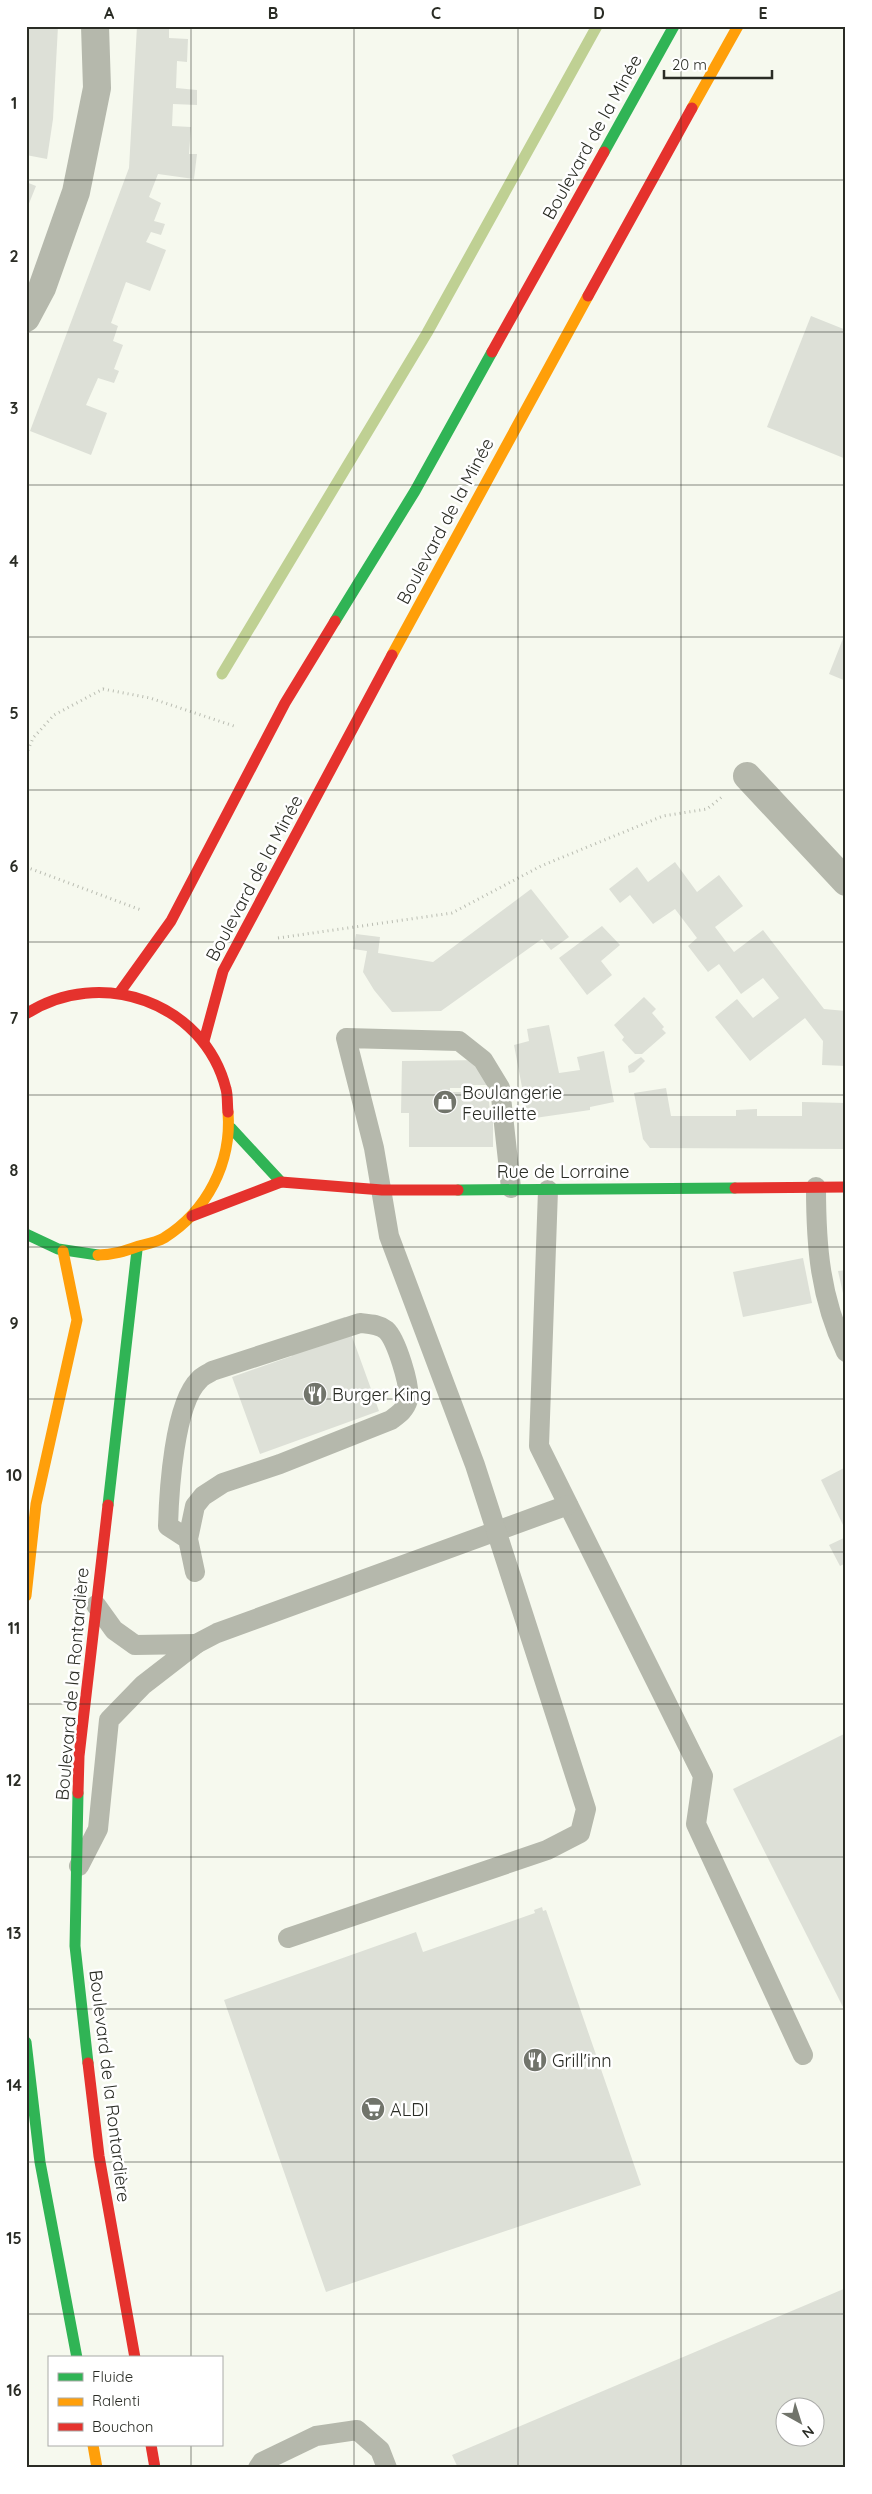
<svg xmlns="http://www.w3.org/2000/svg" width="872" height="2494" font-family="Quicksand,sans-serif">
<rect width="100%" height="100%" fill="#f6f9ee"/>
<g fill="none" stroke-linecap="round" stroke-linejoin="round">
<polyline stroke="#bfd093" stroke-width="11" points="222,674 427,333 597,26"/>
</g>
<g fill="#dde0d7" fill-rule="evenodd">
<polygon points="26,26 58,26 53,119 47,159 26,155"/>
<polygon points="137,26 169,26 169,38 188,39 187,62 177,61 176,88 197,90 197,105 173,104 172,126 191,127 189,154 197,154 194,179 158,174 149,197 161,203 154,221 165,224 161,235 151,232 146,242 166,250 150,291 126,282 111,323 118,326 113,341 123,345 114,369 119,371 114,383 98,378 86,405 107,413 91,455 30,431 129,168"/>
<polygon points="26,182 36,186 26,211"/>
<polygon points="811,316 846,330 846,459 767,427"/>
<polygon points="846,631 846,681 829,674"/>
<polygon points="675,862 697,892 719,875 743,906 715,927 734,952 763,930 824,1009 846,1011 846,1066 822,1065 823,1041 805,1018 750,1061 715,1017 737,999 753,1018 779,998 763,978 741,994 719,964 708,972 688,946 697,938 675,909 653,924 630,895 620,903 609,889 637,867 648,882"/>
<polygon points="531,889 569,937 551,950 542,939 441,1011 392,1012 374,990 363,972 367,951 353,949 356,934 380,937 378,953 433,962"/>
<polygon points="602,926 620,945 601,961 612,975 587,995 559,958"/>
<polygon points="644,997 656,1009 652,1013 664,1027 662,1029 666,1033 642,1054 635,1054 622,1040 624,1037 614,1025"/>
<polygon points="549,1025 559,1073 580,1070 577,1057 604,1051 614,1102 590,1107 590,1110 528,1119 514,1045 529,1041 527,1029"/>
<polygon points="641,1057 645,1061 634,1072 629,1073 628,1066"/>
<polygon points="483,1060 487,1085 465,1085 465,1088 450,1088 450,1092 488,1092 490,1111 493,1111 493,1147 409,1147 409,1113 401,1113 402,1061"/>
<polygon points="666,1088 671,1116 736,1116 736,1110 757,1109 757,1116 802,1116 802,1102 846,1103 846,1149 650,1148 643,1139 634,1093"/>
<polygon points="803,1258 812,1303 743,1317 733,1272"/>
<polygon points="846,1270 846,1302 845,1302 838,1271"/>
<polygon points="345,1317 379,1411 260,1454 232,1377 292,1356 285,1338 335,1340 329,1322"/>
<polygon points="846,1467 846,1531 821,1480"/>
<polygon points="846,1537 846,1563 840,1566 829,1545"/>
<polygon points="846,1733 846,2013 733,1789"/>
<polygon points="542,1907 543,1911 546,1910 641,2185 326,2292 224,2000 416,1932 423,1952 535,1913 534,1910"/>
<path d="M846,2288v180h-388l-6,-13zM784,2406h30v30h-30z"/>
</g>
<g fill="none" stroke-linecap="round" stroke-linejoin="round">
<g stroke="#babdb2" stroke-width="3" stroke-dasharray="1 4" stroke-linecap="butt">
<polyline points="26,755 33,738 54,715 103,689 150,698 237,727"/>
<polyline points="26,867 141,910"/>
<polyline points="278,938 452,913 541,866 663,816 707,809 723,796"/>
</g>
<g stroke="#b5b8ac" stroke-width="20">
<path d="M816,1187c0,60 4,110 30,165"/>
<polyline points="548,1190 539,1446 703,1776 696,1824 803,2055"/>
<path d="M188,1539l-20,-13c1,-34 6,-122 31,-146 3,-4 9,-6 13,-9l148,-48c9,1 18,1 26,7 10,9 25,56 22,70 -3,10 -9,14 -17,20l-111,44 -57,19 -20,13 -8,10 -7,33 7,33"/>
<polyline points="196,1644 217,1633 568,1505"/>
<polyline points="79,1866 98,1829 109,1720 143,1685 196,1644 135,1645 114,1630 96,1605"/>
<polyline points="288,1938 547,1850 580,1833 586,1809 475,1465 389,1236 374,1148 346,1038 459,1041 483,1060 500,1088 511,1188"/>
<polyline points="258,2468 262,2462 316,2436 357,2430 380,2450 387,2468"/>
</g>
<g stroke="#b5b8ac" stroke-width="28">
<polyline points="26,318 42,288 76,192 97,88 95,26"/>
<polyline points="747,776 846,882"/>
</g>
<g stroke="#30b455" stroke-width="11">
<polyline points="604,152 674,26"/>
<polyline points="335,621 415,491 492,352"/>
<polyline points="231,1128 281,1182"/>
<polyline points="458,1190 735,1188"/>
<polyline points="26,1234 58,1249 98,1255"/>
<polyline points="108,1505 137,1250"/>
<polyline points="78,1793 75,1946 88,2063"/>
<polyline points="26,2042 40,2162 77,2358"/>
</g>
<g stroke="#ff9f0a" stroke-width="11">
<polyline points="692,108 738,26"/>
<polyline points="392,655 588,296"/>
<path d="M98,1255c15,0 27,-4 41,-9 8,-2 18,-4 25,-8 43,-27 68,-75 64,-126"/>
<polyline points="26,1596 36,1504 77,1320 63,1251"/>
<polyline points="93,2445 97,2468"/>
</g>
<g stroke="#e5322d" stroke-width="11">
<polyline points="588,296 692,108"/>
<polyline points="492,352 604,152"/>
<polyline points="120,992 171,921 285,703 335,621"/>
<path d="M26,1014c74,-48 178,-12 200,75 2,7 1,16 2,23"/>
<polyline points="204,1041 223,971 392,655"/>
<polyline points="735,1188 846,1187"/>
<polyline points="192,1216 281,1182 382,1190 458,1190"/>
<polyline points="78,1793 79,1756 108,1505"/>
<polyline points="88,2063 99,2156 135,2358"/>
<polyline points="151,2445 155,2468"/>
</g>
</g>
<path fill="none" stroke="#2a2c25" stroke-width="1" stroke-opacity="0.55" d="M191,26v2332M354,26v2442M518,26v2442M681,26v2442M26,180h820M26,332h820M26,485h820M26,637h820M26,790h820M26,942h820M26,1095h820M26,1247h820M26,1399h820M26,1552h820M26,1704h820M26,1857h820M26,2009h820M26,2162h820M26,2314h820M191,2445v23"/>
<defs>
<g id="shop-disc" transform="scale(1.25)"><circle r="9.5" fill="#71746b" stroke="#fff"/><path d="M-5-2.5h2.3a2.7 3.5 0 0 1 5.4 0H5L5.5 6h-11ZM-1.5-2.5h3a1.5 2.3 0 0 0-3 0Z" fill="#fff"/></g>
<g id="restaurant-disc" transform="scale(1.25)"><circle r="9.5" fill="#71746b" stroke="#fff"/><path d="M-5-6h1v4h1v-4h1v4h1v-4h1v5L-1.5 .5V6h-2V.5L-5-1ZM5-6V6H3V1.5H1.5Q1.5-4 5-6Z" fill="#fff"/></g>
<g id="supermarket-disc" transform="scale(1.25)"><circle r="9.5" fill="#71746b" stroke="#fff"/><path d="M-6-5.5h2.5l.6 2H6L4.5 2H-2.5L-4.4-4H-6ZM-1.5 3.2a1.3 1.3 0 1 0 .1 0ZM3 3.2a1.3 1.3 0 1 0 .1 0Z" fill="#fff"/></g>
</defs>
<g fill-rule="evenodd">
<use href="#shop-disc" x="445" y="1102"/>
<use href="#restaurant-disc" x="315" y="1394"/>
<use href="#restaurant-disc" x="535" y="2060"/>
<use href="#supermarket-disc" x="373" y="2109"/>
</g>
<g text-anchor="middle" dominant-baseline="central" stroke-width="5" stroke-linejoin="round" paint-order="stroke">
<g font-size="18" fill="#2a2c25" stroke="#fff">
<text transform="translate(592 137) rotate(-61)">Boulevard de la Minée</text>
<text transform="translate(445 521) rotate(-62)">Boulevard de la Minée</text>
<text transform="translate(254 878) rotate(-62)">Boulevard de la Minée</text>
<text x="563" y="1171">Rue de Lorraine</text>
<text transform="translate(72 1684) rotate(-85)">Boulevard de la Rontardière</text>
<text transform="translate(110 2086) rotate(83)">Boulevard de la Rontardière</text>
</g>
<g font-size="18" fill="#2a2c25" stroke="#fff" text-anchor="start">
<text x="462" y="1092">Boulangerie<tspan x="462" dy="21">Feuillette</tspan></text>
<text x="332" y="1394">Burger King</text>
<text x="552" y="2060">Grill'inn</text>
<text x="390" y="2109">ALDI</text>
</g>
</g>
<rect width="872" height="2494" fill="none" stroke="#ffffff" stroke-width="55"/>
<rect x="48" y="2356" width="175" height="90" fill="#ffffff" stroke="#aaaba8"/>
<rect x="58" y="2373" width="25" height="8" fill="#30b455" stroke="#aaaba8"/>
<text x="92" y="2382" font-size="15" fill="#2a2c25">Fluide</text>
<rect x="58" y="2398" width="25" height="8" fill="#ff9f0a" stroke="#aaaba8"/>
<text x="92" y="2406" font-size="15" fill="#2a2c25">Ralenti</text>
<rect x="58" y="2423" width="25" height="8" fill="#e5322d" stroke="#aaaba8"/>
<text x="92" y="2432" font-size="15" fill="#2a2c25">Bouchon</text>
<g transform="translate(800 2422) rotate(141)"><circle r="24" fill="#ffffff" stroke="#aaaba8"/>
<path d="M0-4L9 19L0 12L-9 19Z" fill="#71746b"/>
<text y="-8" font-size="14" font-weight="bold" text-anchor="middle" fill="#2a2c25">N</text>
</g>
<path d="M664 70v8h108v-8" fill="none" stroke="#2a2c25" stroke-width="2.5"/>
<text x="672" y="70" font-size="15" fill="#2a2c25" stroke="#ffffff" stroke-width="4" paint-order="stroke">20 m</text>
<rect x="28" y="28" width="816" height="2438" fill="none" stroke="#2a2c25" stroke-width="2"/>
<g font-size="16" text-anchor="middle" font-weight="bold" fill="#2a2c25">
<text x="109" y="19">A</text>
<text x="273" y="19">B</text>
<text x="436" y="19">C</text>
<text x="599" y="19">D</text>
<text x="763" y="19">E</text>
<text x="14" y="109">1</text>
<text x="14" y="262">2</text>
<text x="14" y="414">3</text>
<text x="14" y="567">4</text>
<text x="14" y="719">5</text>
<text x="14" y="872">6</text>
<text x="14" y="1024">7</text>
<text x="14" y="1176">8</text>
<text x="14" y="1329">9</text>
<text x="14" y="1481">10</text>
<text x="14" y="1634">11</text>
<text x="14" y="1786">12</text>
<text x="14" y="1939">13</text>
<text x="14" y="2091">14</text>
<text x="14" y="2244">15</text>
<text x="14" y="2396">16</text>
</g>
</svg>
